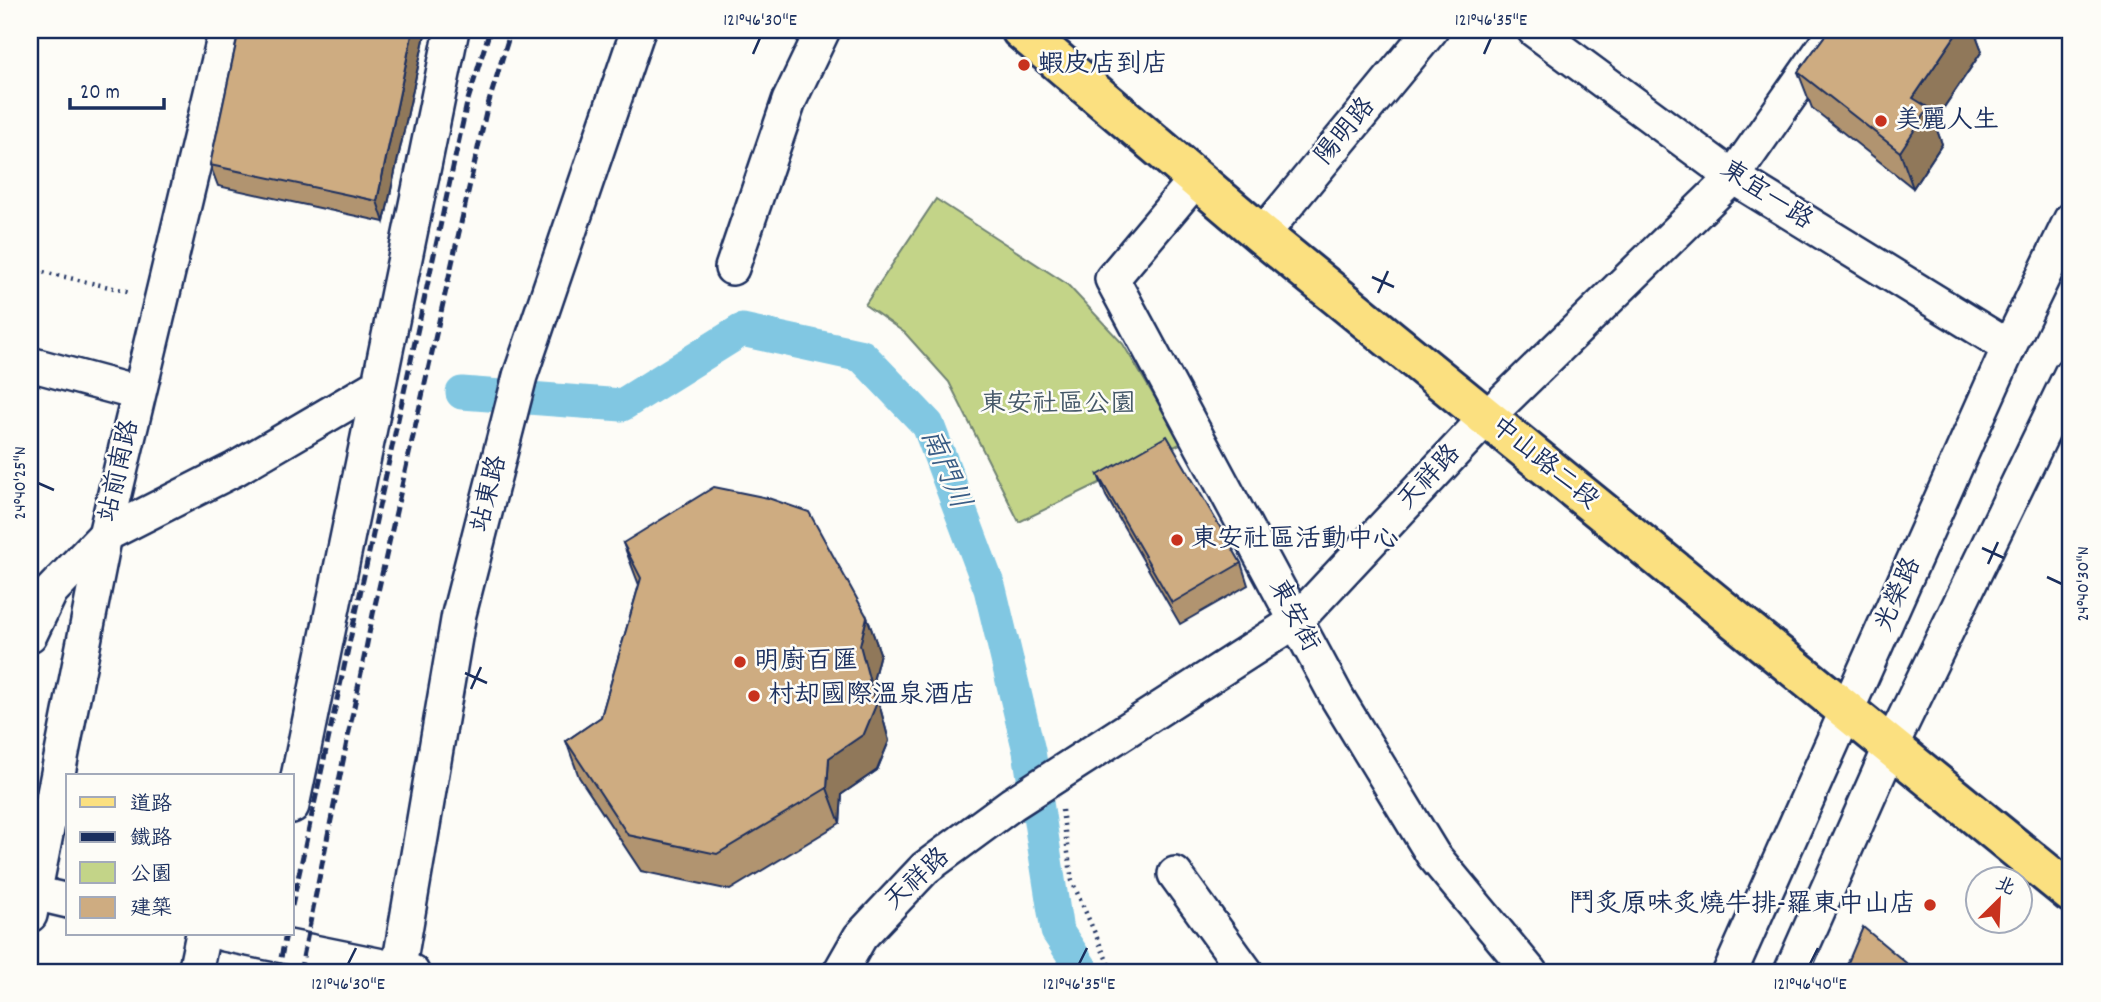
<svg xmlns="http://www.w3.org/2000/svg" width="2101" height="1002" font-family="Dekko,'LXGW WenKai TC',sans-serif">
<rect width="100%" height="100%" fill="#fdfcf7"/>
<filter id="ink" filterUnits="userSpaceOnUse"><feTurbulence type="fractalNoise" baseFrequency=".0143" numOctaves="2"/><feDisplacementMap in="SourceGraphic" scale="14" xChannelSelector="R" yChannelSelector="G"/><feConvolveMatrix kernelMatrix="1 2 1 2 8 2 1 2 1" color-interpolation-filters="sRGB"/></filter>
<g filter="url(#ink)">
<polygon fill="#c3d488" stroke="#6f8273" stroke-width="2" points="936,199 1067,284 1123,344 1182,443 1019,522 949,382 905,333 865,305"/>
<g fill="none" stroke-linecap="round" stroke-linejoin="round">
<polyline stroke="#81c7e2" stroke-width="33" points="462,393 622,405 742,330 862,356 928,425 990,589 1029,751 1057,931 1084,972"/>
<g stroke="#1b2f5e" stroke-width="38">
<g id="minor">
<polyline points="1534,30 1733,177 2009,347"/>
<polyline points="1196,179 1112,279 1338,699 1433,855 1530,972"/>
<polyline points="1262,235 1431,30"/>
<polyline points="732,268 789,101 823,30"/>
<polyline points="30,364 137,393"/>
<polyline points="30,635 51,591 105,535 235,469 377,386"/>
<polyline points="292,806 452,30"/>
<polyline points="1175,874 1246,972"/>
<polyline points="30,892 68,901"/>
<polyline points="30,915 105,535 226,30"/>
<polyline points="224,934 412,972"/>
<polyline points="195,972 203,934"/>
<polyline points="398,972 459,614 520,376 638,30"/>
<polyline points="840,972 860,937 925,868 1012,804 1296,621 1486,418 1733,177 1836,30"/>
<polyline points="1730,972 2009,347 2071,219"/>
<polyline points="1791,972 1891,746 2071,374"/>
</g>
</g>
<g stroke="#1b2f5e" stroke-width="44">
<polyline id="major" points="1021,30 1262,235 2071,893"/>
</g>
<g stroke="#1b2f5e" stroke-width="4.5" stroke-dasharray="2 5" stroke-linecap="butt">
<polyline points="30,269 131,292"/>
<polyline points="1062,810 1072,881 1112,972"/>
</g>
<use href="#minor" stroke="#fdfcf7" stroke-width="33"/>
<use href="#major" stroke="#fbe080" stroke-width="38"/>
<g stroke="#1b2f5e" stroke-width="5" stroke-dasharray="10 5" stroke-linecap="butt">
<polyline points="292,906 467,103 490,30"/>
<polyline points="278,972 286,934"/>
<polyline points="300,972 373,614 487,108 511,30"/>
</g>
</g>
<g fill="#b1946f" stroke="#1b2f5e" stroke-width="2">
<polygon points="239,30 426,30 384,222 218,186 210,165"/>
<polygon points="1829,30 1974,30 1982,51 1934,122 1942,144 1913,188 1812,108 1798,72"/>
<polygon points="1098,475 1241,563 1248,585 1180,624 1106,496"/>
<polygon points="623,543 867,617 880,653 873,681 889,741 877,770 842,794 840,823 730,890 641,871 579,777 566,741 601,717 639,585"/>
</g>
<g fill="#90785a" stroke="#1b2f5e" stroke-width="2">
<polygon points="413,30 426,30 384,222 377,201"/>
<polygon points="1959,30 1974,30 1982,51 1934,122 1942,144 1913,188 1900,152 1913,98"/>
<polygon points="867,617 880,653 873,681 889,741 877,770 842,794 840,823 827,788 829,758 860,645"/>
</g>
<g fill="#ceac81" stroke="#1b2f5e" stroke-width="2">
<polygon points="239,30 413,30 377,201 210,165"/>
<polygon points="1829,30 1959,30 1913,98 1929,108 1900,152 1798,72"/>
<polygon points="1167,436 1241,563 1172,603 1098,475"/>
<polygon points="714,487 768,498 809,512 867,617 860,645 876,705 864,734 829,758 827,788 717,854 628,835 566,741 601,717 641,578 623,543"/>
<polygon points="1863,927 1917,972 1844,972"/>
</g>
</g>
<path fill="none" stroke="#1b2f5e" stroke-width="2.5" d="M753,54l7,-16M1484,54l7,-16M1372,277l22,10M1378,293l10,-22M38,483l16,7M1982,548l22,10M1988,564l10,-22M2047,577l15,7M465,673l22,10M471,689l10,-22M348,964l8,-16M1079,964l8,-16M1810,964l8,-16"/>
<g fill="#c8321e" stroke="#fdfcf7" stroke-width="2.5">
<circle cx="1024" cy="65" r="7"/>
<circle cx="1881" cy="121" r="7"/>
<circle cx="1177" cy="540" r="7"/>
<circle cx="740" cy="662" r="7"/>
<circle cx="754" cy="696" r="7"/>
<circle cx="1930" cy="905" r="7"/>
</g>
<g text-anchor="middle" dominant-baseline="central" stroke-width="5" stroke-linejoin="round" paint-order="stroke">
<g font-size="26" fill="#1b2f5e" stroke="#fdfcf7" text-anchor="start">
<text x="1038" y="65">蝦皮店到店</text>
<text x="1895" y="121">美麗人生</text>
<text x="1191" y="540">東安社區活動中心</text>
<text x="754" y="662">明廚百匯</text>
<text x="768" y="696">村却國際溫泉酒店</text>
<text x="1916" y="905" text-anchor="end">鬥炙原味炙燒牛排-羅東中山店</text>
</g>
<g font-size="26" fill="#1b2f5e" stroke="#fdfcf7">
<text transform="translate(1346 132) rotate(-50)">陽明路</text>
<text transform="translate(1766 196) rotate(33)">東宜一路</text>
<text transform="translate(1544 464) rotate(39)">中山路二段</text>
<text transform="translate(120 471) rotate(-77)">站前南路</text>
<text transform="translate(1430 478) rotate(-47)">天祥路</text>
<text transform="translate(490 494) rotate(-76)">站東路</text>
<text transform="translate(1899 595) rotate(-66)">光榮路</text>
<text transform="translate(1293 616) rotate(62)">東安街</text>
<text transform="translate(918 880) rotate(-43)">天祥路</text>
</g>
<g font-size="26" fill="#455868" stroke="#fdfcf7">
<text x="1058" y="405">東安社區公園</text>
</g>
<g font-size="28" font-style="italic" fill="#3a5d86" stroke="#fdfcf7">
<text transform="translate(943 470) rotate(67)">南門川</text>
</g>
</g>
<rect width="2101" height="1002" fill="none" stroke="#fdfcf7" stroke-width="77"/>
<rect x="66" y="774" width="228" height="161" fill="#fdfcf7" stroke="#a3aaba" stroke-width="2"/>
<rect x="80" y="797" width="35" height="10" fill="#fbe080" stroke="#a3aaba" stroke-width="2"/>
<text x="130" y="810" font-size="21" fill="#1b2f5e">道路</text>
<rect x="80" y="832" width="35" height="10" fill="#1b2f5e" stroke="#a3aaba" stroke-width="2"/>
<text x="130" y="844" font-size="21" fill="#1b2f5e">鐵路</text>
<rect x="80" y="862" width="35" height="21" fill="#c3d488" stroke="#a3aaba" stroke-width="2"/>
<text x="130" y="880" font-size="21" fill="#1b2f5e">公園</text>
<rect x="80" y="897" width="35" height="21" fill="#ceac81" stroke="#a3aaba" stroke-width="2"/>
<text x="130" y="914" font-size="21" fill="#1b2f5e">建築</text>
<g transform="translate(1999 900) rotate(24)"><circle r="33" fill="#fdfcf7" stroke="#a3aaba" stroke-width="2"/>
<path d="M0-5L12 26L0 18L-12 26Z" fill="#c8321e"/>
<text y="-10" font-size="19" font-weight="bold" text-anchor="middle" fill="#1b2f5e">北</text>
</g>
<path d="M70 98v10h94v-10" fill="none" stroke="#1b2f5e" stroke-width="3.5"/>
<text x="80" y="98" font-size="21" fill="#1b2f5e" stroke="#fdfcf7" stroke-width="5" paint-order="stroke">20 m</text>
<rect x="38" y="38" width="2024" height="926" fill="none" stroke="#1b2f5e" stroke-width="2.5"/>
<g font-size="18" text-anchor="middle" fill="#1b2f5e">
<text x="760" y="25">121°46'30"E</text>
<text x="1491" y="25">121°46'35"E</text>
<text transform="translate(19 483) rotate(-90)" y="6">24°40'25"N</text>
<text transform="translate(2082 584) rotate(-90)" y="6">24°40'30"N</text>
<text x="348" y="989">121°46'30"E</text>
<text x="1079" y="989">121°46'35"E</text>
<text x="1810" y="989">121°46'40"E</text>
</g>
</svg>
